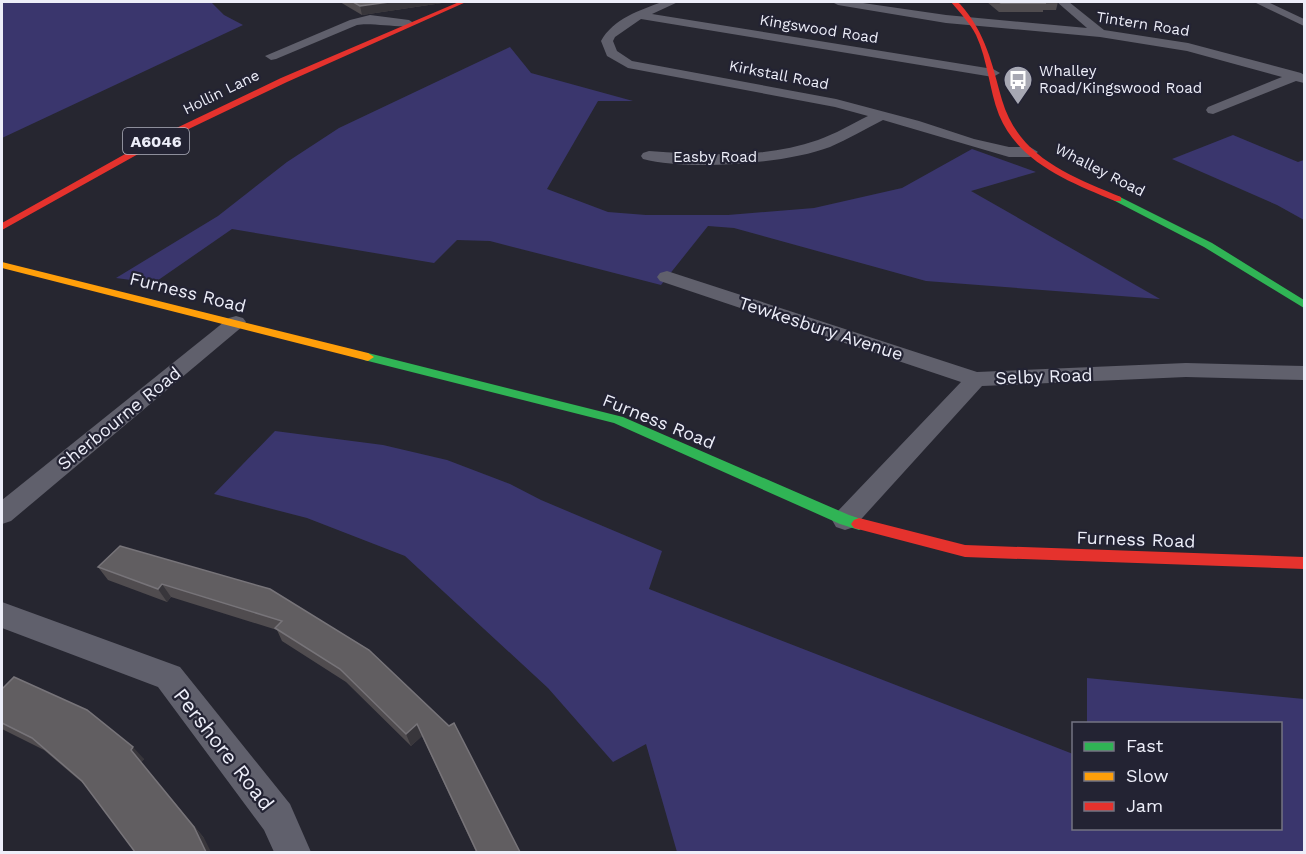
<svg xmlns="http://www.w3.org/2000/svg" width="1306" height="854" font-family="'Work Sans',sans-serif">
<rect width="100%" height="100%" fill="#262630"/>
<g fill="#3a366d">
<polygon points="2,2 211,2 224,15 243,25 2,138"/>
<polygon points="510,47 531,73 633,101 598,101 547,189 608,212 646,215 728,215 814,208 902,188 972,149 1036,172 971,191 1160,299 926,281 734,228 708,226 661,285 490,241 457,240 434,263 232,229 154,283 116,278 218,216 287,162 339,128"/>
<polygon points="1233,135 1298,162 1304,160 1304,220 1277,205 1172,159"/>
<polygon points="275,431 383,445 447,460 510,484 541,500 662,551 649,589 1073,754 1074,828 1280,828 1280,724 1087,723 1087,678 1304,699 1304,852 677,852 646,744 613,762 548,688 405,556 307,518 214,494"/>
</g>
<g fill="none" stroke-linecap="round" stroke-linejoin="round">
<g fill="#60606c" fill-rule="evenodd">
<path d="M662,2h16l-26,12 341,55 7,4 -7,4 -352,-58 -26,18 -2,4 4,10 15,10 204,38 83,22 55,18 35,8h21l8,5 -8,5h-21l-126,-37c-18,9 -35,19 -53,27 -45,17 -141,24 -187,12l-2,-3 2,-3 6,-2c56,4 115,8 169,-11 17,-6 34,-16 50,-24l-33,-9 -207,-39 -21,-12 -6,-15c12,-22 39,-31 61,-39z"/>
<polygon points="832,2 856,2 946,15 1087,28 1057,2 1069,2 1104,30 1188,43 1301,73 1304,75 1304,83 1296,81 1213,114 1208,113 1206,110 1208,107 1282,77 1187,51 1100,37 946,23 838,5"/>
<polygon points="1254,2 1268,2 1304,19 1304,26"/>
<path d="M370,15l39,5 6,4c-7,6 -43,-2 -58,1l-81,34 -5,1 -6,-4 85,-36z"/>
<polygon points="667,271 977,372 1186,363 1304,366 1304,380 1186,377 982,386 854,527 845,530 836,527 832,520 836,513 961,382 660,281 657,277 660,273"/>
<polygon points="236,316 243,318 246,322 243,326 11,521 2,524 2,500 229,318"/>
<polygon points="2,602 180,667 290,804 311,852 274,852 264,830 158,687 2,628"/>
</g>
<g fill="#30b455" fill-rule="evenodd">
<polygon points="1118,196 1212,243 1304,300 1304,308 1204,247 1115,201 1113,199"/>
<polygon points="368,353 623,417 849,515 864,520 867,524 864,528 859,530 840,524 614,423 364,360 362,357 364,354"/>
</g>
<polygon fill="#ff9f0a" fill-rule="evenodd" points="2,262 368,353 374,357 368,361 2,268"/>
<g fill="#e5322d" fill-rule="evenodd">
<polygon points="459,2 466,2 287,82 149,148 2,230 2,223 143,144 281,78"/>
<path d="M951,2h6l3,2c26,29 32,60 42,96 17,58 69,76 119,97v4h-6c-45,-19 -96,-38 -116,-86 -10,-26 -11,-54 -23,-80 -6,-12 -16,-22 -25,-33z"/>
<polygon points="859,518 965,545 1304,557 1304,569 965,557 854,528 851,524 854,520"/>
</g>
</g>
<g fill="#504c4f">
<polygon points="340,2 447,2 442,3 362,15"/>
<polygon points="987,2 1058,2 1056,10 1043,10 1043,12 999,12"/>
<polygon points="120,546 369,650 520,852 476,852 422,736 411,746 346,682 282,641 277,630 171,597 167,602 108,580 98,567"/>
<polygon points="2,689 144,759 141,762 204,838 85,785 44,750 2,729"/>
</g>
<g fill="#38363b">
<polygon points="389,2 447,2 442,3 362,15 360,6"/>
<polygon points="162,584 171,597 167,602 158,589"/>
<polygon points="417,724 422,736 411,746 406,734"/>
<polygon points="133,747 144,759 141,762 204,838 211,852 206,852 131,750"/>
</g>
<g fill="#615e61" stroke="#777479" stroke-width="1.5">
<polygon points="353,2 389,2 360,6"/>
<polygon points="999,2 1044,2 1046,3 1001,3"/>
<polygon points="120,546 270,589 369,650 449,726 454,723 520,852 477,852 417,724 406,734 340,669 275,628 282,621 162,584 158,589 98,567"/>
<polygon points="14,677 87,710 133,747 131,750 194,827 206,852 135,852 82,781 32,738 2,723 2,689"/>
</g>
<defs>
<g id="bus-pin" transform="scale(1.5)"><path d="M0 17L-7.5 6A9.5 9.5 0 1 1 7.5 6Z" fill="#a7a8b3" stroke="#232333"/><path d="M-5-6H5V4H4V6H2V4H-2V6H-4V4H-5ZM-3.5-4V0h7V-4ZM-3.5 1.2v1.5H-2V1.2ZM2 1.2v1.5H3.5V1.2Z" fill="#fff"/></g>
</defs>
<g fill-rule="evenodd">
<use href="#bus-pin" x="1018" y="80"/>
</g>
<g text-anchor="middle" dominant-baseline="central" stroke-width="4.5" stroke-linejoin="round" paint-order="stroke">
<g font-size="15" fill="#edeef9" stroke="#232333">
<text transform="translate(1143 24) rotate(9)">Tintern Road</text>
<text transform="translate(819 29) rotate(9)">Kingswood Road</text>
<text transform="translate(779 75) rotate(11)">Kirkstall Road</text>
<text transform="translate(221 92) rotate(-26)">Hollin Lane</text>
<text x="715" y="157">Easby Road</text>
<text transform="translate(1100 170) rotate(27)">Whalley Road</text>
</g>
<g font-size="15" fill="#edeef9" stroke="#232333" text-anchor="start">
<text x="1039" y="71">Whalley<tspan x="1039" dy="17">Road/Kingswood Road</tspan></text>
</g>
<rect fill="#232333" stroke="#b0b1be" stroke-width="1.5" x="123" y="128" width="66" height="26" rx="4.5"/>
<g font-size="16" font-weight="bold" fill="#edeef9">
<text x="156" y="141">A6046</text>
</g>
<g font-size="18" fill="#edeef9" stroke="#232333">
<text transform="translate(188 292) rotate(14)">Furness Road</text>
<text transform="translate(821 328) rotate(18)">Tewkesbury Avenue</text>
<text transform="translate(1044 376) rotate(-2)">Selby Road</text>
<text transform="translate(119 418) rotate(-39)">Sherbourne Road</text>
<text transform="translate(659 421) rotate(22)">Furness Road</text>
<text transform="translate(1136 539) rotate(2)">Furness Road</text>
</g>
<g font-size="21" fill="#edeef9" stroke="#232333">
<text transform="translate(224 749) rotate(52)">Pershore Road</text>
</g>
</g>
<rect width="1306" height="854" fill="none" stroke="#edeef9" stroke-width="6"/>
<rect x="1072" y="722" width="210" height="108" fill="#232333" stroke="#747482" stroke-width="1.5"/>
<rect x="1084" y="742" width="30" height="9" fill="#30b455" stroke="#747482" stroke-width="1.5"/>
<text x="1126" y="752" font-size="18" fill="#edeef9">Fast</text>
<rect x="1084" y="772" width="30" height="9" fill="#ff9f0a" stroke="#747482" stroke-width="1.5"/>
<text x="1126" y="782" font-size="18" fill="#edeef9">Slow</text>
<rect x="1084" y="802" width="30" height="9" fill="#e5322d" stroke="#747482" stroke-width="1.5"/>
<text x="1126" y="812" font-size="18" fill="#edeef9">Jam</text>
</svg>
